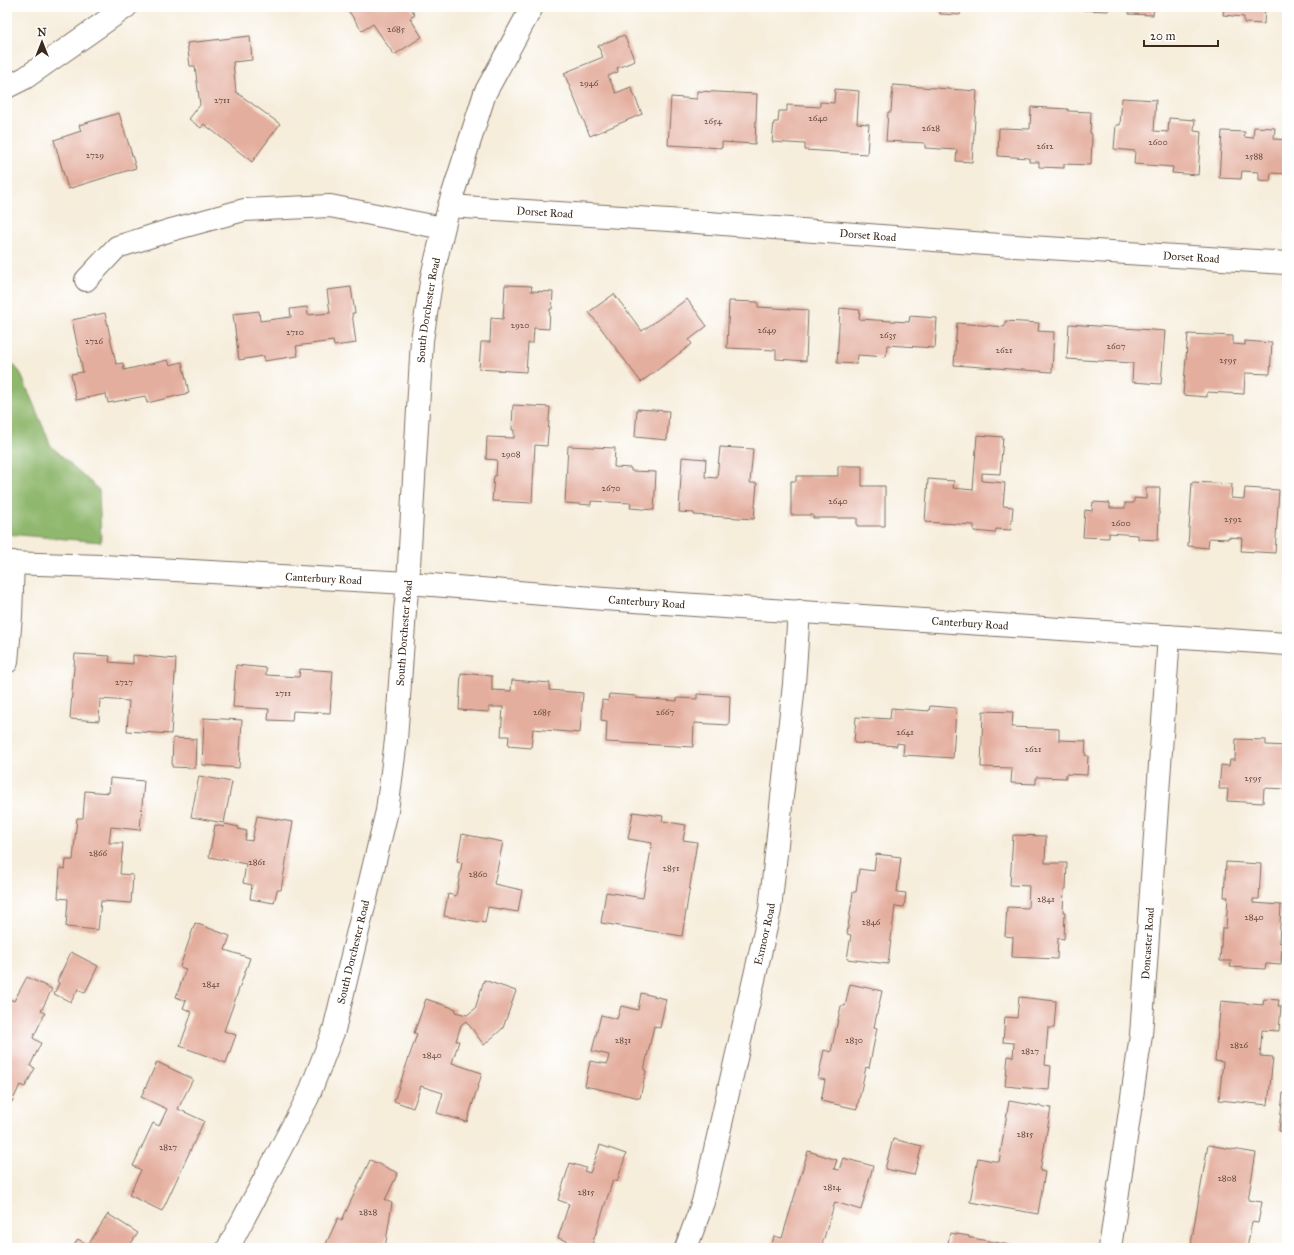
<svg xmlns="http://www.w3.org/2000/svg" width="1294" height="1255" font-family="'IM FELL Great Primer',serif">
<rect width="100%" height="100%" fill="#fff"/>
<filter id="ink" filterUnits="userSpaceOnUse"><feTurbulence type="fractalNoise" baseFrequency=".025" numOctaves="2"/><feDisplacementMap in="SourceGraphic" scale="8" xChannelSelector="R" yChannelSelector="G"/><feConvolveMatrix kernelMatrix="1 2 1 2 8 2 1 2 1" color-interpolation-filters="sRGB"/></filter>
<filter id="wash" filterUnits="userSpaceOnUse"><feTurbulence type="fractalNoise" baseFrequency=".012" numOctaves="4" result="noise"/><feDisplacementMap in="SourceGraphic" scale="16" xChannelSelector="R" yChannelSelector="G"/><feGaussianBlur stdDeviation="0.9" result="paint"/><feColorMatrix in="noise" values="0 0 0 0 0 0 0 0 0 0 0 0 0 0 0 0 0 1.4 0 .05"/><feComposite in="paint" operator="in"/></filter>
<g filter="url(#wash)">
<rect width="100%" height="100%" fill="#f6eddb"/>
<polygon fill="#8fb76d" stroke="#657046" points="7,358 20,372 51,446 99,490 101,542 7,534"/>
<g id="blocks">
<g fill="#e4ae9e">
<polygon points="346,7 410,7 415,15 410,18 422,37 394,55 373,24 362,31"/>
<polygon points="940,7 961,7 960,15 940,14"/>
<polygon points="1084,7 1109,7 1108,11 1084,10"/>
<polygon points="1129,7 1154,7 1153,15 1129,14"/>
<polygon points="1224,7 1265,7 1264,24 1244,23 1244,17 1223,15"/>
<polygon points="624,35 635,61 617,68 618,72 608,76 616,93 631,87 642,114 590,136 564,73 603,57 598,46"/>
<polygon points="250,36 252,60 233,62 236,92 280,124 252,162 204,124 201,128 189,119 200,105 195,66 190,66 187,43"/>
<polygon points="893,85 977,91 972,162 956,161 957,150 925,148 925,143 886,141 888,112 891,112"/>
<polygon points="835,89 859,91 857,123 869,124 867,154 805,150 805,144 772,142 774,122 778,122 779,111 787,111 787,105 820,107 820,102 834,103"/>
<polygon points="697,91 757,94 755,144 722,142 722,148 668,145 671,97 697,99"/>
<polygon points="1122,98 1156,100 1154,131 1168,132 1169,118 1195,120 1194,131 1201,132 1198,175 1172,173 1173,167 1134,164 1135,151 1114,149 1116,125 1120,125"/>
<polygon points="1031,107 1068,109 1068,111 1091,112 1090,133 1092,134 1091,165 1064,164 1064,168 1039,167 1039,162 1029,162 1029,158 998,156 999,128 1030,129"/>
<polygon points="119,113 136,168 68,189 54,140 81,131 79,125"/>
<polygon points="1254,127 1275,128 1274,139 1287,140 1287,174 1271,173 1270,181 1259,180 1259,172 1242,171 1241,179 1219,178 1222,131 1245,132 1244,137 1253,138"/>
<polygon points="505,285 532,286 531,291 553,292 552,309 550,309 549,329 534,328 533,343 528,343 526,372 479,369 481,342 490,342 491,318 503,319"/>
<polygon points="351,287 355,313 352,313 356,343 334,346 333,341 296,346 298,356 264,361 264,356 239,360 233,314 259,311 260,321 291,317 290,309 307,307 308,315 330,313 327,290"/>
<polygon points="614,294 642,331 687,299 707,326 689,340 692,344 641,382 589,312"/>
<polygon points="729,301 758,302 758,307 808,310 806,361 776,359 776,350 727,348"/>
<polygon points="840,308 860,310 859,319 909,322 910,316 937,318 935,348 887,345 886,357 858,355 857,364 837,363"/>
<polygon points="105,313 116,364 123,363 124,370 168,360 170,365 182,362 189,393 147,403 145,396 108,403 106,394 76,400 71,374 83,372 72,320"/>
<polygon points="1005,321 1039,323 1038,331 1054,332 1052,372 954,365 957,323 1005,327"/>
<polygon points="1069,324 1165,331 1161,384 1132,382 1133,363 1067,359"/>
<polygon points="1188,334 1233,336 1233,344 1245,345 1245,341 1272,343 1270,374 1245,373 1244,394 1207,392 1207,397 1183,395"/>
<polygon points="513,405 550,407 547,446 535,445 532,503 492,501 494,476 496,476 497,460 486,459 487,437 514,438 514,430 512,430"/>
<polygon points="637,409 669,411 667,440 635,437"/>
<polygon points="977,435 1003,437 1000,474 982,473 982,481 1005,483 1003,506 1013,507 1011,530 996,529 995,533 974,531 974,525 925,522 928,479 954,481 953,488 973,490"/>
<polygon points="568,446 615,448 614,467 631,468 631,471 656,472 654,510 630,508 631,503 591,501 591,505 565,503"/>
<polygon points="720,447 753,449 750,483 757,483 754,519 694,515 694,513 679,512 682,457 706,459 705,477 717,478"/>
<polygon points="838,466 862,466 862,486 885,486 885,526 857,526 857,518 813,518 813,515 791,515 791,481 796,481 796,476 838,476"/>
<polygon points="1192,482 1232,484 1231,498 1244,499 1245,488 1279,490 1275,553 1241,551 1242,538 1228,537 1228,539 1209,538 1208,548 1188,546"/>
<polygon points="1146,488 1160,488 1158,540 1138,539 1138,535 1109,533 1109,538 1083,537 1085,510 1092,511 1093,502 1110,503 1110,508 1125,508 1125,503 1134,503 1134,498 1146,499"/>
<polygon points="75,654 110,656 109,662 133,664 133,655 176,659 171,734 127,731 129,701 100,699 99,721 70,719"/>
<polygon points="236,665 266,668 266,675 299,677 300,669 333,671 330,713 293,711 292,721 268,720 269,709 233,707"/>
<polygon points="461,673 492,676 492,690 511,691 512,680 550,683 549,690 583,693 580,733 533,729 531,748 508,746 509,736 501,736 503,707 489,707 489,712 459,710"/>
<polygon points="609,694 636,696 636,698 677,701 677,698 697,699 697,694 730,696 729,725 694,723 693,747 606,742 607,721 601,720 602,700 608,701"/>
<polygon points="930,706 956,708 953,758 903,755 904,744 897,743 897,746 854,743 856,717 890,719 891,708 929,711"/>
<polygon points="983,711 1013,712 1012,727 1059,729 1059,740 1086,741 1085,755 1088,756 1087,775 1066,774 1066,778 1036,777 1036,784 1011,783 1012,768 981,767"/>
<polygon points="204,718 242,720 239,768 202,765"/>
<polygon points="173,738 196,739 195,768 172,767"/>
<polygon points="1236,739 1266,740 1266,745 1287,746 1287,789 1264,788 1263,803 1227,801 1228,789 1219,789 1221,765 1229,766 1230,760 1235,760"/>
<polygon points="199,776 232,782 224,823 191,817"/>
<polygon points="110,778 144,781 140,830 111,827 109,843 123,843 120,874 133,875 131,903 101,901 98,930 66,927 68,899 58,898 60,868 65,869 66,860 73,860 77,818 83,818 85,791 109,793"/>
<polygon points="633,812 663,816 662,821 686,825 683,840 697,842 682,936 601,923 606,892 643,898 652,843 628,839"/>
<polygon points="257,816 293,822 281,890 277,890 274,903 250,899 252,885 243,883 246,864 209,857 215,825 224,827 225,824 239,827 238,829 247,831 245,840 252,841"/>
<polygon points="462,834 503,842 494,884 522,890 518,912 488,907 485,923 444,916 448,894 456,896 462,863 457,861"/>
<polygon points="1013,835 1046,836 1045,863 1067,863 1066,889 1064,889 1063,912 1065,912 1064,939 1058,938 1057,959 1012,957 1013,937 1005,936 1007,907 1028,908 1029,886 1010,885"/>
<polygon points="876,854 901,857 897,892 906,893 904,907 895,906 888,964 847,959 851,935 847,934 853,892 856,892 859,869 874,871"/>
<polygon points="1226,862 1261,864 1259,899 1253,899 1253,903 1281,905 1279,942 1282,943 1281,965 1266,964 1265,969 1230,967 1231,961 1220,961 1222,928 1226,928 1228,897 1224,897"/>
<polygon points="195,923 230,936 225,950 250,958 224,1031 236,1035 226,1063 180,1046 192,1012 183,1008 186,1001 176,997 186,969 180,967"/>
<polygon points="71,952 98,966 85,993 78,989 71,1002 54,994 59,983 57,981"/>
<polygon points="27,977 52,989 41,1011 45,1013 33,1038 41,1043 30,1066 35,1068 25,1087 20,1085 12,1102 7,1099 7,1006 10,999 14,1001"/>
<polygon points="484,980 516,991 503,1028 484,1045 466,1021 461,1025 456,1041 459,1041 452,1063 482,1073 467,1122 437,1113 443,1093 421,1086 413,1108 394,1101 417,1034 414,1033 426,999 456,1009 455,1012 467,1015 475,1009"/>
<polygon points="850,984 882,991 874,1027 877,1028 869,1068 866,1067 857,1109 821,1101 825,1080 818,1078 824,1050 831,1052 841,1006 845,1006"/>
<polygon points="641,993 666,999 660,1028 654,1026 644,1070 646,1071 640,1098 585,1086 590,1061 607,1064 609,1055 592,1051 601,1015 617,1019 621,1006 638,1010"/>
<polygon points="1019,997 1056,1001 1054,1028 1048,1028 1045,1065 1051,1066 1049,1090 1005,1086 1008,1056 1013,1057 1014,1043 1003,1042 1005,1017 1017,1018"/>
<polygon points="1264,999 1279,1000 1278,1006 1281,1006 1279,1031 1262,1030 1260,1056 1273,1057 1268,1105 1219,1100 1223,1062 1215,1061 1221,1001 1263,1005"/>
<polygon points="157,1062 193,1079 178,1109 204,1121 162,1211 129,1195 141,1170 133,1166 153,1123 159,1126 167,1109 141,1097"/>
<polygon points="1283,1093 1287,1094 1287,1132 1279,1131"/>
<polygon points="1009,1101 1051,1108 1040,1171 1045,1172 1038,1214 970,1202 978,1158 999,1162"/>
<polygon points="893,1139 922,1146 914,1175 885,1169"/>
<polygon points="600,1145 626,1154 617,1182 613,1180 591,1248 588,1248 558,1238 569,1204 558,1200 570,1163 586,1168 584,1171 590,1173"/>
<polygon points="1208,1145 1256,1153 1248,1200 1262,1202 1258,1223 1252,1222 1247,1248 1216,1248 1191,1244"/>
<polygon points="808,1151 837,1160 834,1169 839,1170 843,1158 873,1166 861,1210 835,1202 821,1248 771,1248 774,1236 782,1238"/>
<polygon points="370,1160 398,1173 385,1200 392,1203 385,1248 324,1248 338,1218 342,1220"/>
<polygon points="108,1214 138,1233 128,1248 72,1248 78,1239 88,1245"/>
<polygon points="950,1233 969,1236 969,1238 972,1238 1010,1245 1009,1248 947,1248"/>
</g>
</g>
</g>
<g filter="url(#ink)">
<use href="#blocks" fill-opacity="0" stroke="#7c6e60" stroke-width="1"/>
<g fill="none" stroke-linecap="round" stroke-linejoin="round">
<g stroke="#7c6e60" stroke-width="24">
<g id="minor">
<polyline points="7,87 25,78 126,7"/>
<path id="s1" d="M449,206l220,14 331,25 287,18"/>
<polyline points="86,280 117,247 171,230 244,210 330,206 443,228"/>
<path id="s2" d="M7,563l95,3 306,17 196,16 683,45"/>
<polyline points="7,662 11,616 13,562"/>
<path id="s3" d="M228,1248l80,-151 26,-67 53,-219 9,-71 9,-129 3,-28 14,-243 10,-64 17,-70 36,-113 47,-86"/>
<path id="s4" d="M686,1248l17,-46 67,-292 24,-226 5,-73"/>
<path id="s5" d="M1110,1248l31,-213 28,-399"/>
</g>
</g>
<use href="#minor" stroke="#fff" stroke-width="22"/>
</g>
</g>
<g text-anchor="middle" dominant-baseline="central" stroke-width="3" stroke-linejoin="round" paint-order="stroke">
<g font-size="9" fill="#654b3e">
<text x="396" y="28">2685</text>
<text x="589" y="82">2946</text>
<text x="222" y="99">2711</text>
<text x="818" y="117">2640</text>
<text x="713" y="120">2654</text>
<text x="931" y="127">2628</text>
<text x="1158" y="141">2600</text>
<text x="1045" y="145">2612</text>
<text x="95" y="154">2729</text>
<text x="1254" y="155">2588</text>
<text x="520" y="324">2920</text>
<text x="767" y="329">2649</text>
<text x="295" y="331">2710</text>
<text x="888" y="334">2635</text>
<text x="94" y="340">2726</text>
<text x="1116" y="345">2607</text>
<text x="1004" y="349">2621</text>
<text x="1228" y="359">2595</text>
<text x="511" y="453">2908</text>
<text x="611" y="487">2670</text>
<text x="838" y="500">2640</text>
<text x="1233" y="518">2592</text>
<text x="1121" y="522">2600</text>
<text x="124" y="681">2727</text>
<text x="283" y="692">2711</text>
<text x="542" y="711">2685</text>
<text x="665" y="711">2667</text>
<text x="905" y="731">2641</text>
<text x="1033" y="748">2621</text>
<text x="1253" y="777">2595</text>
<text x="98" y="852">2866</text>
<text x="257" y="861">2861</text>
<text x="671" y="867">2851</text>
<text x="478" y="873">2860</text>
<text x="1046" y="898">2841</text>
<text x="1254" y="916">2840</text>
<text x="871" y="921">2846</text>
<text x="211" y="983">2841</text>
<text x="623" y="1039">2831</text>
<text x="854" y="1039">2830</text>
<text x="1239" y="1044">2826</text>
<text x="1030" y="1050">2827</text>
<text x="432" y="1054">2840</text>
<text x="1025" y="1133">2815</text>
<text x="168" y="1146">2827</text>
<text x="1227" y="1177">2808</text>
<text x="832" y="1186">2814</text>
<text x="586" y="1191">2815</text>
<text x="368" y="1211">2828</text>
</g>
<g font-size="11" fill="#3b2a1e" stroke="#fff">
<text stroke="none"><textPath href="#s1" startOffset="96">Dorset Road</textPath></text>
<text stroke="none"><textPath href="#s1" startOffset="420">Dorset Road</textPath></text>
<text stroke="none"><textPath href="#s1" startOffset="744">Dorset Road</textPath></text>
<text stroke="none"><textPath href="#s3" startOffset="971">South Dorchester Road</textPath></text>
<text stroke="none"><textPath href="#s2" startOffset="317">Canterbury Road</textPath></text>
<text stroke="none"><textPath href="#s2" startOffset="641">Canterbury Road</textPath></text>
<text stroke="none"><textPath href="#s2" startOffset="965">Canterbury Road</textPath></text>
<text stroke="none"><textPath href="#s3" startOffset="647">South Dorchester Road</textPath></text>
<text stroke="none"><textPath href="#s4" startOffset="324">Exmoor Road</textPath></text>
<text stroke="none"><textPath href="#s5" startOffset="307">Doncaster Road</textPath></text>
<text stroke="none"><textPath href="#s3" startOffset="323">South Dorchester Road</textPath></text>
</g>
</g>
<rect width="1294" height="1255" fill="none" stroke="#fff" stroke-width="24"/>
<g transform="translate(42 42)" stroke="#ffffff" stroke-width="3" paint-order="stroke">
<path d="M0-3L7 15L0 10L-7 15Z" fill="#3b2a1e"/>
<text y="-6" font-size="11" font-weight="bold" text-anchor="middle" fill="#3b2a1e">N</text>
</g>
<path d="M1144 40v6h74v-6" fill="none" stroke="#3b2a1e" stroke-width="2"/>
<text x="1150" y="40" font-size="12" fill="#3b2a1e" stroke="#ffffff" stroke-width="3" paint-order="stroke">20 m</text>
</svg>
